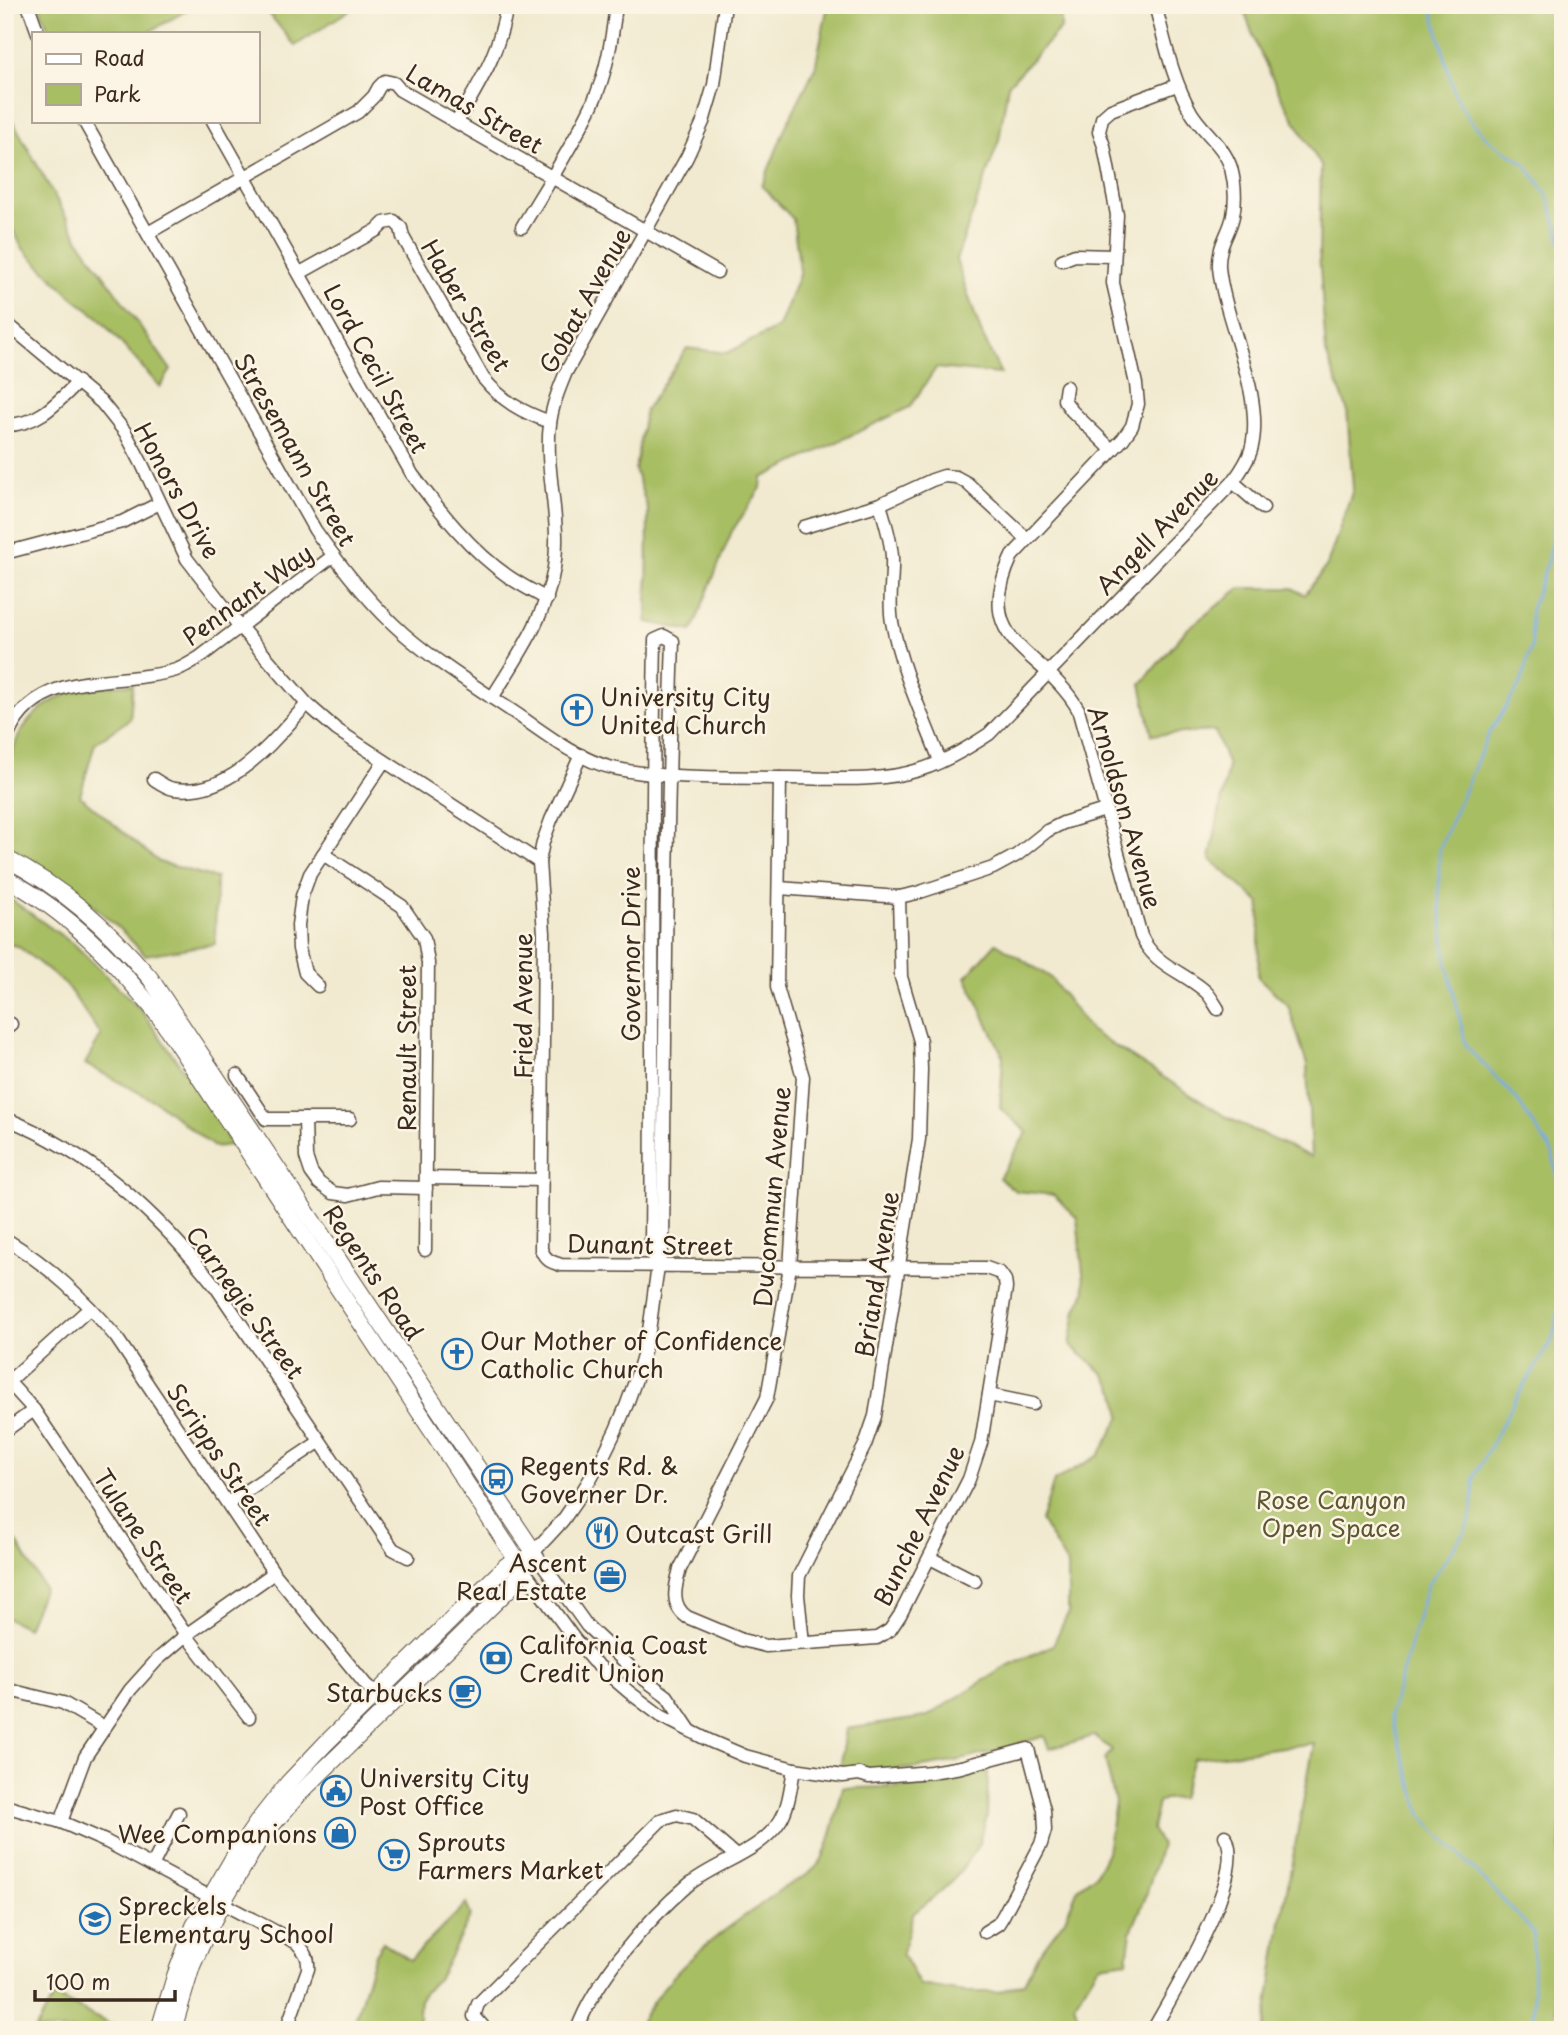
<svg xmlns="http://www.w3.org/2000/svg" width="1568" height="2035" font-family="'Playpen Sans',sans-serif">
<rect width="100%" height="100%" fill="#fcf5e5"/>
<filter id="ink" filterUnits="userSpaceOnUse"><feTurbulence type="fractalNoise" baseFrequency=".0143" numOctaves="2"/><feDisplacementMap in="SourceGraphic" scale="14" xChannelSelector="R" yChannelSelector="G"/><feConvolveMatrix kernelMatrix="1 2 1 2 8 2 1 2 1" color-interpolation-filters="sRGB"/></filter>
<filter id="wash" filterUnits="userSpaceOnUse"><feTurbulence type="fractalNoise" baseFrequency=".00686" numOctaves="4" result="noise"/><feDisplacementMap in="SourceGraphic" scale="28" xChannelSelector="R" yChannelSelector="G"/><feGaussianBlur stdDeviation="1.57" result="paint"/><feColorMatrix in="noise" values="0 0 0 0 0 0 0 0 0 0 0 0 0 0 0 0 0 1.4 0 .05"/><feComposite in="paint" operator="in"/></filter>
<g filter="url(#wash)">
<rect width="100%" height="100%" fill="#f1ead0"/>
<g fill="#a8be63" stroke="#727440" stroke-width="2">
<polygon points="39,5 196,5 147,33 50,33"/>
<polygon points="262,5 357,5 295,46"/>
<polygon points="826,5 1061,5 1061,28 1008,85 999,140 956,260 981,332 1001,374 936,368 910,407 762,478 761,488 732,531 692,631 647,622 648,510 635,470 645,411 687,348 727,353 779,327 800,272 793,219 762,186 786,126 815,68 827,10"/>
<path d="M1242,5h307l14,41v1698l-7,286h-292l17,-108 33,-179 -121,16 -12,39 -17,1 -6,4 -6,26 9,16 -16,54 -14,33 -4,29 -28,4 -25,40 8,18 -4,7h-145l-65,-4 -9,4h-223c27,-54 74,-91 123,-124 7,-5 14,-11 21,-16 16,-10 32,-14 42,-31 9,-18 16,-52 21,-72l9,1 82,-2 54,-15 -1,45 -9,30 -25,35 -40,33 -11,40 18,31 44,7h34l26,-9 13,-27 28,-37 13,-31 18,-14 11,-22 8,-50 -10,-43 7,-9 -18,-14 -45,13 -5,-13c-69,23 -131,39 -204,34l6,-41 80,-12 81,-51 46,-21 15,-32v-47l-27,-45 13,-40 45,-26 22,-39 -5,-23 -12,-19 -34,-29 6,-35 9,-18 -8,-74 -23,-23 -38,-4 -17,-13 28,-46 -27,-24 3,-52 -37,-79 30,-34 54,34 41,54 135,86 85,40 -4,-92 -19,-60 -30,-28 2,-74 -50,-44 18,-93 -13,-35 -63,4 -11,-51 45,-54 54,-42h52l13,7 22,-30 26,-76 -6,-80 -21,-56 -7,-100 2,-87 -39,-68 -25,-52z"/>
<polygon points="5,107 79,240 171,370 160,387 98,317 73,298 24,250 5,216"/>
<path d="M133,684l-3,35 -35,24 -15,53 79,66 57,16 -1,66 -70,11 -22,-23 -51,-45 -67,-44c0,-67 -3,-132 75,-153 16,-5 36,-4 53,-6z"/>
<polygon points="5,895 76,946 141,1010 209,1106 231,1145 214,1147 157,1102 85,1064 101,1035 66,985 18,946 5,944"/>
<polygon points="5,1522 44,1588 27,1628 5,1617"/>
<polygon points="466,1904 471,1915 442,1973 420,1998 418,2030 352,2030 375,1954 383,1942 410,1960"/>
<polygon points="54,1996 121,2030 35,2030"/>
</g>
<g fill="none" stroke-linecap="round" stroke-linejoin="round">
<g stroke="#79abe4" stroke-width="2.5">
<polyline points="1431,5 1454,92 1468,118 1489,140 1526,165 1547,194 1558,230 1563,252"/>
<polyline points="1563,450 1558,502 1547,563 1530,613 1532,644 1521,683 1488,735 1439,850 1439,894 1446,959 1466,1046 1515,1097 1552,1152 1563,1211"/>
<polyline points="1534,2030 1533,1931 1422,1816 1390,1715 1427,1586 1465,1531 1472,1514 1474,1477 1513,1403 1552,1341 1563,1288"/>
</g>
</g>
</g>
<g filter="url(#ink)">
<g fill="none" stroke-linecap="round" stroke-linejoin="round">
<g stroke="#564739" stroke-width="15">
<g id="minor">
<polyline points="28,5 38,33"/>
<path d="M1177,85l-66,25 -9,8 -3,14 5,14 13,69 -4,68 23,101 2,20 -6,22 -9,13 -111,117c-42,89 31,92 66,153l63,227c13,29 41,35 64,55 5,4 9,12 13,18"/>
<path d="M84,121l231,409c26,37 55,74 89,104 36,31 77,56 117,83 27,19 60,44 92,51 54,12 119,9 174,10 43,0 90,5 132,-8 25,-7 49,-22 70,-36l244,-252c7,-10 15,-21 18,-32 15,-54 -27,-128 -32,-183 -1,-23 10,-32 14,-51 3,-16 2,-33 -2,-48 -7,-23 -29,-37 -40,-56 -19,-33 -26,-71 -36,-107"/>
<path d="M213,121l199,353c28,37 58,76 97,103 12,8 25,15 38,22"/>
<path d="M457,122c24,-42 42,-68 50,-117"/>
<path d="M522,227c24,-40 50,-80 70,-122 15,-32 20,-66 24,-100"/>
<polyline points="148,233 358,112 374,96 379,87 385,81 394,83 400,90 717,272"/>
<polyline points="1062,260 1075,255 1114,256"/>
<path d="M300,273l77,-43 7,-7 10,-2 7,7 2,9 80,141c19,23 39,34 67,44"/>
<polyline points="5,322 102,403 125,432 142,464 187,559 240,627 307,704 337,730 539,862"/>
<polyline points="1066,387 1064,400 1072,411 1112,450"/>
<path d="M5,425c32,1 52,-22 73,-43"/>
<polyline points="1233,482 1263,508"/>
<path d="M880,504c5,18 11,35 12,53 1,22 -4,43 0,65 9,48 31,94 48,139"/>
<polyline points="804,527 880,504 932,480 944,476 956,477 967,483 1027,539"/>
<polyline points="5,553 122,522 160,503"/>
<path d="M492,698c26,-42 54,-81 62,-130 8,-48 -10,-96 -4,-144 2,-18 9,-35 16,-52l121,-215 16,-35 11,-37 11,-80"/>
<path d="M5,743c21,-62 78,-60 134,-66 12,-2 26,-3 37,-7 8,-3 16,-8 24,-13l133,-101"/>
<path d="M581,755l-30,65 -8,22 -4,20 5,71 -3,316c4,11 10,13 20,16l425,3 14,5 5,7 1,8 -25,155 -12,36 -69,136 -10,15 -13,8 -111,8 -24,-6 -55,-23c-17,-12 -12,-30 -7,-48l87,-171 23,-131 13,-190 -26,-90 3,-209"/>
<path d="M154,779c6,4 13,9 20,10 57,8 99,-48 133,-85"/>
<polyline points="323,854 402,906 424,938 428,963 425,1250"/>
<polyline points="779,888 899,897 917,893 993,868 1017,855 1047,831 1063,823 1105,810"/>
<polyline points="318,986 305,973 299,949 298,925 302,896 310,874 384,761"/>
<polyline points="5,1029 11,1024"/>
<polyline points="237,1075 266,1119 350,1119"/>
<path d="M5,1118c89,36 152,95 211,169l177,262 15,8"/>
<polyline points="305,1119 306,1157 311,1172 319,1183 333,1193 348,1195 378,1187 426,1188"/>
<polyline points="426,1178 542,1180"/>
<path d="M5,1239c46,28 77,58 111,98l158,236 92,112 16,14"/>
<path d="M657,1266l-6,-21c2,-202 0,-403 4,-605l9,-4 9,5c-7,201 -8,402 -10,604 -8,28 -9,56 -14,85 -14,68 -45,134 -86,190 -9,11 -20,21 -29,32l53,74 53,50 27,20 22,33"/>
<polyline points="5,1378 34,1410 186,1635 249,1717"/>
<polyline points="8,1382 90,1308"/>
<polyline points="989,1395 1033,1404"/>
<polyline points="5,1431 34,1410"/>
<polyline points="228,1503 319,1442"/>
<polyline points="930,1558 975,1581"/>
<polyline points="520,1565 575,1640 593,1661 629,1692 661,1716 710,1741 745,1756 794,1769 843,1776 859,1774 869,1777 931,1772 961,1767 1028,1749 1044,1810 1045,1830 1041,1844 1003,1916 998,1924 985,1932"/>
<polyline points="803,1643 798,1595 799,1576 865,1445 875,1416 919,1139 921,1070 920,1041 901,977 899,897"/>
<polyline points="5,1689 63,1703 104,1727"/>
<path d="M5,1806l56,16 46,20 190,101c8,9 12,14 11,26l-22,61"/>
<polyline points="61,1822 85,1757 130,1690 157,1660 186,1635 274,1573"/>
<polyline points="152,1866 179,1813"/>
<polyline points="486,2030 474,2016 478,2004 661,1820 677,1815 693,1819 736,1856"/>
<path d="M577,2030c17,-49 71,-111 111,-145 28,-23 71,-32 92,-64 9,-14 11,-36 14,-52"/>
<path d="M1153,2030c20,-37 96,-157 72,-194"/>
</g>
</g>
<g stroke="#564739" stroke-width="18">
<g id="major">
<path d="M5,858c59,30 102,69 145,120l384,574 -14,13 -4,15 -3,5 -214,209 -39,45 -38,64 -16,32 -14,31 -19,64"/>
<path d="M5,878c63,33 113,86 156,141l359,546"/>
<polyline points="159,2030 175,1976 194,1926 236,1853 258,1821 288,1783 326,1743 507,1565 520,1565"/>
</g>
</g>
<use href="#minor" stroke="#fff" stroke-width="12"/>
<use href="#major" stroke="#fff" stroke-width="16"/>
</g>
</g>
<defs>
<g id="church-ring" transform="scale(1.575)"><circle r="9.5" fill="#fcf5e5" stroke="#1f6fb2" stroke-width="1.5"/><path d="M-1.2-6h2.4v3.5h3.3v2.4h-3.3V6h-2.4V-.1h-3.3v-2.4h3.3Z" fill="#1f6fb2"/></g>
<g id="bus-ring" transform="scale(1.575)"><circle r="9.5" fill="#fcf5e5" stroke="#1f6fb2" stroke-width="1.5"/><path d="M-5-6H5V4H4V6H2V4H-2V6H-4V4H-5ZM-3.5-4V0h7V-4ZM-3.5 1.2v1.5H-2V1.2ZM2 1.2v1.5H3.5V1.2Z" fill="#1f6fb2"/></g>
<g id="restaurant-ring" transform="scale(1.575)"><circle r="9.5" fill="#fcf5e5" stroke="#1f6fb2" stroke-width="1.5"/><path d="M-5-6h1v4h1v-4h1v4h1v-4h1v5L-1.5 .5V6h-2V.5L-5-1ZM5-6V6H3V1.5H1.5Q1.5-4 5-6Z" fill="#1f6fb2"/></g>
<g id="office-ring" transform="scale(1.575)"><circle r="9.5" fill="#fcf5e5" stroke="#1f6fb2" stroke-width="1.5"/><path d="M-6-3h4V-5.5h4V-3h4V5H-6ZM-1-4.5V-3h2v-1.5ZM-6 0V1H6V0Z" fill="#1f6fb2"/></g>
<g id="bank-ring" transform="scale(1.575)"><circle r="9.5" fill="#fcf5e5" stroke="#1f6fb2" stroke-width="1.5"/><path d="M-6-4H6V4H-6ZM0-2.3a2.3 2.3 0 1 0 0 4.6a2.3 2.3 0 1 0 0-4.6Z" fill="#1f6fb2"/></g>
<g id="cafe-ring" transform="scale(1.575)"><circle r="9.5" fill="#fcf5e5" stroke="#1f6fb2" stroke-width="1.5"/><path d="M-5.5-4.5H6V0H3Q3 3.5 0 3.5H-2.5Q-5.5 3.5-5.5 0ZM3-3.2v2h1.7v-2ZM-6 4.5H4V6H-6Z" fill="#1f6fb2"/></g>
<g id="civic-ring" transform="scale(1.575)"><circle r="9.5" fill="#fcf5e5" stroke="#1f6fb2" stroke-width="1.5"/><path d="M-.6-6.5H3V-4.5H.6V-3L4-1V1h2V6H-6V1h2V-1L-.6-3ZM-1.2 2.5V6h2.4V2.5Z" fill="#1f6fb2"/></g>
<g id="shop-ring" transform="scale(1.575)"><circle r="9.5" fill="#fcf5e5" stroke="#1f6fb2" stroke-width="1.5"/><path d="M-5-2.5h2.3a2.7 3.5 0 0 1 5.4 0H5L5.5 6h-11ZM-1.5-2.5h3a1.5 2.3 0 0 0-3 0Z" fill="#1f6fb2"/></g>
<g id="supermarket-ring" transform="scale(1.575)"><circle r="9.5" fill="#fcf5e5" stroke="#1f6fb2" stroke-width="1.5"/><path d="M-6-5.5h2.5l.6 2H6L4.5 2H-2.5L-4.4-4H-6ZM-1.5 3.2a1.3 1.3 0 1 0 .1 0ZM3 3.2a1.3 1.3 0 1 0 .1 0Z" fill="#1f6fb2"/></g>
<g id="school-ring" transform="scale(1.575)"><circle r="9.5" fill="#fcf5e5" stroke="#1f6fb2" stroke-width="1.5"/><path d="M0-5L7-2L0 1L-7-2ZM-4 1L0 2.5L4 1V4Q0 6-4 4Z" fill="#1f6fb2"/></g>
</defs>
<g fill-rule="evenodd">
<use href="#church-ring" x="577" y="710"/>
<use href="#church-ring" x="457" y="1354"/>
<use href="#bus-ring" x="497" y="1479"/>
<use href="#restaurant-ring" x="602" y="1533"/>
<use href="#office-ring" x="610" y="1576"/>
<use href="#bank-ring" x="496" y="1658"/>
<use href="#cafe-ring" x="465" y="1692"/>
<use href="#civic-ring" x="336" y="1791"/>
<use href="#shop-ring" x="340" y="1833"/>
<use href="#supermarket-ring" x="394" y="1855"/>
<use href="#school-ring" x="95" y="1919"/>
</g>
<g text-anchor="middle" dominant-baseline="central" stroke-width="5" stroke-linejoin="round" paint-order="stroke">
<g font-size="24" fill="#3b2a1e" stroke="#fcf5e5">
<text transform="translate(475 108) rotate(30)">Lamas Street</text>
<text transform="translate(584 300) rotate(-61)">Gobat Avenue</text>
<text transform="translate(467 305) rotate(59)">Haber Street</text>
<text transform="translate(377 368) rotate(61)">Lord Cecil Street</text>
<text transform="translate(296 449) rotate(60)">Stresemann Street</text>
<text transform="translate(178 490) rotate(61)">Honors Drive</text>
<text transform="translate(1156 531) rotate(-46)">Angell Avenue</text>
<text transform="translate(247 594) rotate(-36)">Pennant Way</text>
<text transform="translate(1126 807) rotate(74)">Arnoldson Avenue</text>
<text transform="translate(630 954) rotate(-90)">Governor Drive</text>
<text transform="translate(522 1006) rotate(-90)">Fried Avenue</text>
<text transform="translate(406 1048) rotate(-90)">Renault Street</text>
<text transform="translate(771 1197) rotate(-85)">Ducommun Avenue</text>
<text transform="translate(650 1244) rotate(1)">Dunant Street</text>
<text transform="translate(374 1272) rotate(56)">Regents Road</text>
<text transform="translate(876 1274) rotate(-81)">Briand Avenue</text>
<text transform="translate(246 1302) rotate(54)">Carnegie Street</text>
<text transform="translate(220 1454) rotate(56)">Scripps Street</text>
<text transform="translate(918 1525) rotate(-64)">Bunche Avenue</text>
<text transform="translate(144 1536) rotate(56)">Tulane Street</text>
</g>
<g font-size="24" fill="#3b2a1e" stroke="#fcf5e5" text-anchor="start">
<text x="600" y="696">University City<tspan x="600" dy="28">United Church</tspan></text>
<text x="480" y="1340">Our Mother of Confidence<tspan x="480" dy="28">Catholic Church</tspan></text>
<text x="520" y="1465">Regents Rd. &amp;<tspan x="520" dy="28">Governer Dr.</tspan></text>
<text x="625" y="1533">Outcast Grill</text>
<text x="587" y="1562" text-anchor="end">Ascent<tspan x="587" dy="28">Real Estate</tspan></text>
<text x="519" y="1644">California Coast<tspan x="519" dy="28">Credit Union</tspan></text>
<text x="442" y="1692" text-anchor="end">Starbucks</text>
<text x="359" y="1777">University City<tspan x="359" dy="28">Post Office</tspan></text>
<text x="317" y="1833" text-anchor="end">Wee Companions</text>
<text x="417" y="1841">Sprouts<tspan x="417" dy="28">Farmers Market</tspan></text>
<text x="118" y="1905">Spreckels<tspan x="118" dy="28">Elementary School</tspan></text>
</g>
<g font-size="24" fill="#5c5633" stroke="#fcf5e5">
<text x="1331" y="1499">Rose Canyon<tspan x="1331" dy="28">Open Space</tspan></text>
</g>
</g>
<rect width="1568" height="2035" fill="none" stroke="#fcf5e5" stroke-width="28"/>
<rect x="32" y="32" width="228" height="91" fill="#fcf5e5" stroke="#afa495" stroke-width="2"/>
<rect x="46" y="54" width="35" height="10" fill="#ffffff" stroke="#afa495" stroke-width="2"/>
<text x="94" y="66" font-size="21" fill="#3b2a1e">Road</text>
<rect x="46" y="84" width="35" height="21" fill="#a8be63" stroke="#afa495" stroke-width="2"/>
<text x="94" y="102" font-size="21" fill="#3b2a1e">Park</text>
<path d="M35 1990v10h140v-10" fill="none" stroke="#3b2a1e" stroke-width="3.5"/>
<text x="46" y="1990" font-size="21" fill="#3b2a1e" stroke="#fcf5e5" stroke-width="5" paint-order="stroke">100 m</text>
</svg>
